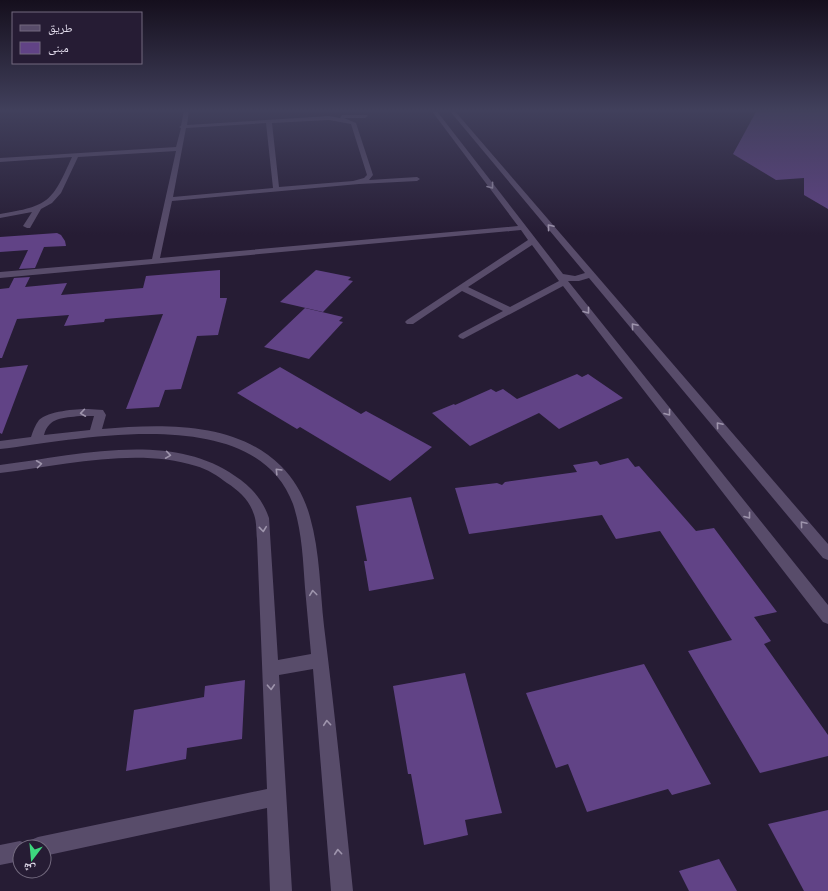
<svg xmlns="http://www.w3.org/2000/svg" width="828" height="891" font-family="Arial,'Noto Naskh Arabic',sans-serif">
<rect width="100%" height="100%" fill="#261c34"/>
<g fill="#614386">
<polygon points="757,110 828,110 828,209 804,195 804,178 776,180 733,154"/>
<polygon points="57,233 61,235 65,241 66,246 44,247 35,268 19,269 28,250 0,252 0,237"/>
<polygon points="220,270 220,298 227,298 218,335 197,336 181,389 165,390 159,407 126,409 163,314 105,319 104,322 64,326 69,315 17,319 2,358 0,358 0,289 9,288 14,278 30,277 25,287 67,283 61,295 143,288 146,276"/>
<polygon points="316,270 351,277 348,280 353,281 323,312 280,302"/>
<polygon points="305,308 343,317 339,321 343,322 309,359 264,347"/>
<polygon points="28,365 2,434 0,433 0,368"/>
<polygon points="280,367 361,414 366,411 432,447 390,481 300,427 297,429 237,393"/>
<polygon points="577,374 582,377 588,374 623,398 559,429 539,413 470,446 432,413 454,404 455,405 491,389 496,392 503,389 517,399"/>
<polygon points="628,458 635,467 639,466 696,531 714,528 777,612 754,617 771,641 764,644 828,735 828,756 760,773 688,651 732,640 660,531 616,539 602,515 469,534 455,488 497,483 502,485 505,482 577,472 573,465 597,461 600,465"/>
<polygon points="411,497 434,579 369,591 364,561 367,561 356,506"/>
<polygon points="644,664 711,784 672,795 668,789 587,812 568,764 556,768 526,693"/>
<polygon points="465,673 502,813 465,820 468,835 424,845 411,774 408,774 393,686"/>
<polygon points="245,680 242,739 187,748 186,759 126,771 134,710 204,697 205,686"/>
<polygon points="828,810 828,891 804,891 768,824"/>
<polygon points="719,859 737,891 689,891 679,871"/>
</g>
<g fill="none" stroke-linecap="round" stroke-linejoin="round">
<g fill="#584c6a" fill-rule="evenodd">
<polygon points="108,110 113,110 110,113"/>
<path d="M184,110h5l-2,15 142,-9 11,2 2,-3h25l1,1 -3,2h-21l12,5 17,52 -4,5 48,-3 3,2 -3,2 -58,3 -187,17 -12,57 358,-32 -87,-116h5l127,164 12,2 10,-3 -136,-163h5l374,434v16l-5,-2 -234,-280 -10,3h-11l260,324v19l-5,-2 -260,-336 -100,53 -3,-1 -2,-2 2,-2 43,-23 -41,-20 -49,33h-6l-2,-2 2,-2 121,-80 -7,-10 -521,48v-6l152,-13 24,-108 -98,6 -17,36 -9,10 -11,6 -11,19h-3l-4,-2 9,-14 -32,6v-4c49,-8 52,-12 72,-57l-72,5v-4l176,-11 5,-19 -2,-1 2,-1zM329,120l22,4 16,51 -3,3 -11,3 -74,6 -7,-64zM266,123l7,65 -100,9 13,-69zM532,245l27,36 -49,26 -42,-20z"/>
<path d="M88,409l15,1 3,5 -4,14c59,-5 134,-8 179,37 14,14 24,32 29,51 10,35 10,73 14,109 11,88 20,177 29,265h-22l-18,-222 -34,6 13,216h-22l-3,-83 -223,48v-9h-24v14l-20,4v-20l20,-4 7,3 1,2 3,-6 7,-3 229,-48 -10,-250c-1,-9 0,-18 -4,-27 -4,-12 -15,-22 -26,-29 -9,-7 -20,-14 -31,-17 -60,-19 -135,0 -196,7v-8c74,-9 170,-35 235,11 16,10 28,24 34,42l9,142 33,-6c-2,-22 -4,-44 -6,-66 -2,-28 -3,-57 -12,-84 -38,-103 -211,-65 -293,-55v-8l31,-4c2,-6 4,-12 8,-17 9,-9 37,-11 49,-11zM80,416h14l-4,14 -46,5c5,-18 19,-17 36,-19z"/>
</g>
</g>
<defs><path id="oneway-chevron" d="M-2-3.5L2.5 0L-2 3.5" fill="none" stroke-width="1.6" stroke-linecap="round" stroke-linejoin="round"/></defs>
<g stroke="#9e94ac">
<use href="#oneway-chevron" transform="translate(491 186) rotate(53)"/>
<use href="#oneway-chevron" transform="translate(550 227) rotate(-130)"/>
<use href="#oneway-chevron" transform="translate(587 311) rotate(52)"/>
<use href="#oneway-chevron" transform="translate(634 326) rotate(-130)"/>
<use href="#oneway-chevron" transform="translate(83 413) rotate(172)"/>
<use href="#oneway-chevron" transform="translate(668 413) rotate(52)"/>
<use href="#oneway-chevron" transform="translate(719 425) rotate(-130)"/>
<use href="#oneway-chevron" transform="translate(168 455) rotate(8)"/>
<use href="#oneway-chevron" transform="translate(39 464) rotate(-7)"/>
<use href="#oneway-chevron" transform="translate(278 471) rotate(-134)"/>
<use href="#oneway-chevron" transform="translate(748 516) rotate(52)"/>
<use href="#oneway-chevron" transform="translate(803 524) rotate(-130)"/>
<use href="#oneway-chevron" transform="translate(263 529) rotate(84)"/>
<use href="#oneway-chevron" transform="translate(313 593) rotate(-97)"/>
<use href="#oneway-chevron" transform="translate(271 687) rotate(87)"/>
<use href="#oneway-chevron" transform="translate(327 723) rotate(-95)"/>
<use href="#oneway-chevron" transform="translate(338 852) rotate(-95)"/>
</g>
<linearGradient id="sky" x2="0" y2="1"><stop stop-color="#150f1d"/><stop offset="0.47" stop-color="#41405c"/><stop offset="1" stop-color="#41405c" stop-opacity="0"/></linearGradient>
<rect width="828" height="235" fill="url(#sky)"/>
<rect x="12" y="12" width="130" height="52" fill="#261c34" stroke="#72697e"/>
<rect x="20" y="25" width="20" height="6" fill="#584c6a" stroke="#72697e"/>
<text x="48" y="32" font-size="12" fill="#e3dded">طريق</text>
<rect x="20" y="42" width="20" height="12" fill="#614386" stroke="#72697e"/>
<text x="48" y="52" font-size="12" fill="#e3dded">مبنى</text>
<g transform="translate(32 859) rotate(196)"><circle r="19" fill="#261c34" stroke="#72697e"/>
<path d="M0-3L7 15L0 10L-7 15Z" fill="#3dd77e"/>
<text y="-6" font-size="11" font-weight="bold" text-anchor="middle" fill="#e3dded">ش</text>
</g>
</svg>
